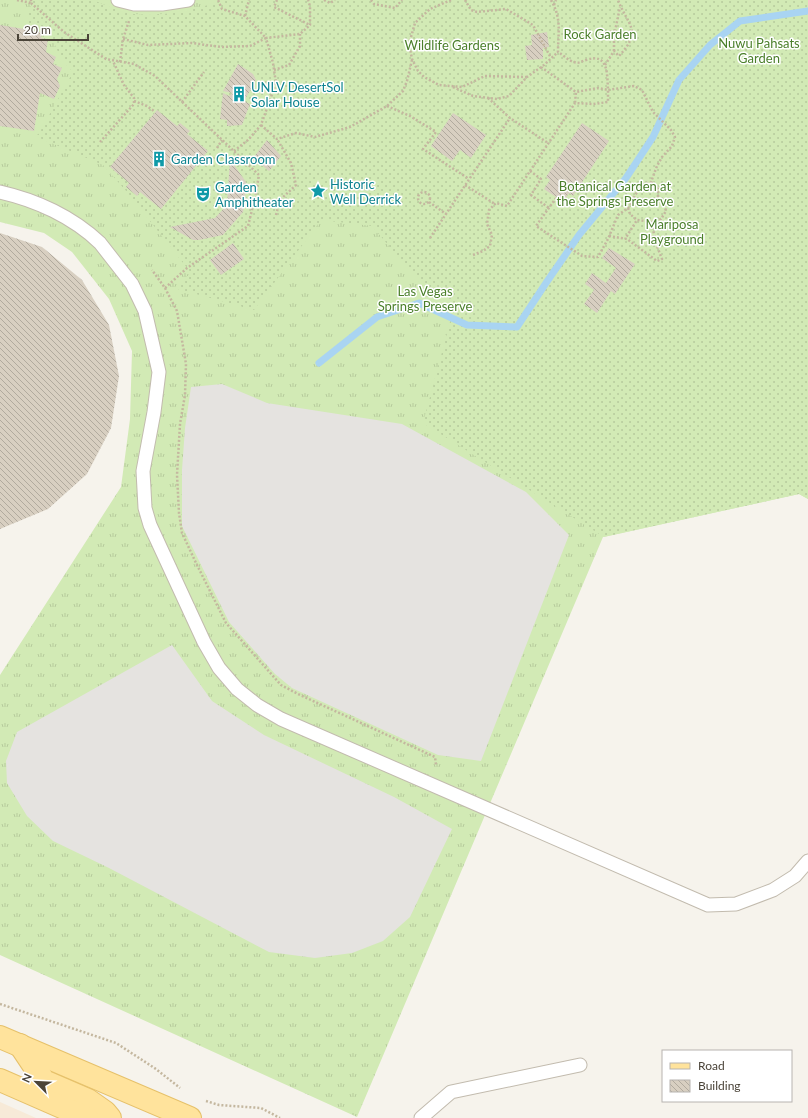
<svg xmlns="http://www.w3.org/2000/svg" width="808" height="1118" font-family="Lato,sans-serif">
<defs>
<pattern id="grass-tufts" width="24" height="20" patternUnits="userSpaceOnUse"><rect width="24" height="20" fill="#d2eab5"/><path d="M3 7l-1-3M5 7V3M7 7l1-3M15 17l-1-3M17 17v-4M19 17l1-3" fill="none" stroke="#b6ca9c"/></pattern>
<pattern id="garden-dots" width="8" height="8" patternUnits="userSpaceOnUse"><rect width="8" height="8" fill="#d2eab5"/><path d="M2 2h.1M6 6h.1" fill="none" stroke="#b6ca9c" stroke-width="1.8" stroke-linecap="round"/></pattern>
<pattern id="building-back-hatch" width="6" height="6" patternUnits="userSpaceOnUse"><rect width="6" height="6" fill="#d8cfc1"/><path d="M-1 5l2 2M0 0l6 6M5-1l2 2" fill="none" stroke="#b1aa9e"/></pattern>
</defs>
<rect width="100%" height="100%" fill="#f6f3ec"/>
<polygon fill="#f7ead8" points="0,1102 36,1118 0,1118"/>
<polygon fill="url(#grass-tufts)" points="0,0 808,0 808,499 799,494 603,537 357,1117 0,955 0,675 121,487 130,419 132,351 109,299 72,252 44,233 0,222"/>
<polygon fill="url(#garden-dots)" points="33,0 93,0 117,10 134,14 152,15 183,12 226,0 808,0 808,499 799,494 604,537 423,423 455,303 422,285 372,226 321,220 254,310 174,288 191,273 127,192 103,165 37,137 73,72 61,59 55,45 44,31 25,26"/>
<g fill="#e5e3e0">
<polygon points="222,384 267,403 402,424 526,492 569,535 481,761 438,755 292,688 275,674 229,622 182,526 182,470 185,428 191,387"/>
<polygon points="172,645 212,701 264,735 394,797 452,829 410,917 383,941 352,953 315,958 269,952 109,868 53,841 27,816 7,783 6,761 17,732"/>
</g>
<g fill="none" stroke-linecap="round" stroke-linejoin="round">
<polyline stroke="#a9d4f2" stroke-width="7" points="319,363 377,317 419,303 467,325 517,327 546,283 579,235 626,178 653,137 679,80 710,45 740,21 808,11"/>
</g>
<g fill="url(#building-back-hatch)">
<polygon points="0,25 42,32 41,38 48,39 46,52 56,57 53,64 62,68 57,79 60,86 54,99 40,93 34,131 0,126"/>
<polygon points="547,32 549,47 543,48 543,59 527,60 525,46 532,45 531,35"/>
<polygon points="238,64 253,74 256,80 244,101 250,104 242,125 227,126 227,120 220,119 223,93 229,96 232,93 223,91"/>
<polygon points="157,110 177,126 180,123 190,131 187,134 208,151 161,209 140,192 137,196 126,187 129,183 110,167"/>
<polygon points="453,113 486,135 471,158 460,150 452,161 431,146"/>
<polygon points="582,123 609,141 573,196 569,193 563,202 544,189 550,180 546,177"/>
<polygon points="267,140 281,156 269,171 253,158"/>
<polygon points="230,159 246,182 245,198 243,212 223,235 199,240 193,240 170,227 215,218 227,205"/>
<polygon points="0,233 42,247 82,280 109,325 119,376 111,428 87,474 48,509 0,529"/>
<polygon points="233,243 244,259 221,275 210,260"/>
<polygon points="609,248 635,264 615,294 611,291 597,313 584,304 594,290 585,284 592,273 606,283 616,268 602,258"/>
</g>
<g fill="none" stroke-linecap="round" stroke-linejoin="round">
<g stroke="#c2bbae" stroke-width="15">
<g id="lane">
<polyline points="118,0 134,4 162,4 188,0"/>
<path d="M0,192c36,8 73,25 100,51l32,41 13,27 14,61 -5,40 -11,59 2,37 5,17 54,117 15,26 18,21 20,16 24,14 427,186 28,-1 37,-14 22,-14 13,-15"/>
<polyline points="421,1118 451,1092 580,1065"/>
</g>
</g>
<g stroke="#e6c16a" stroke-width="24">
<g id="primary">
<polyline points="0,1037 190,1118"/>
<polyline points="20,1045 44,1081 88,1100 105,1112 110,1118"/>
<polyline points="0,1080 87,1118"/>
</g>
</g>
<g stroke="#c4b79f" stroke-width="2.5" stroke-dasharray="2 2" stroke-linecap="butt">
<polyline points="17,0 31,3 31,0"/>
<polyline points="277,0 274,7 310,25"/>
<polyline points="324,0 330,3 335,0"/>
<polyline points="371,0 374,4 395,8 402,0"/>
<polyline points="451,0 430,9 415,23 409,44 412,59 418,71 424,77 439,85 462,87 485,76 527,77"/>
<polyline points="465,0 471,10 477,12 506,9 533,25 551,58"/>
<path d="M551,0c11,19 7,32 7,52 5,3 11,9 16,10 5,2 8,-1 12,-2 23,-8 21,15 22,30l26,-4 8,4 11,22 18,18 4,7 -3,9 -10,11 -5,9 -6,16 -10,3 -13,23 -10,7 -10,24 -10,18 -16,-1 -46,-30 20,-28"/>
<polyline points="31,3 64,32 106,59 134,64 155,76 259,175 255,198 248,226 187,268 165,288 152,270"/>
<polyline points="554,5 556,0"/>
<polyline points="245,16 249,0"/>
<polyline points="602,33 615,31"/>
<polyline points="123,39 148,45 192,43 221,47 250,46 266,38 245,16 222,9 218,0"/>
<polyline points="614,51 614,36 620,7"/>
<polyline points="120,62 123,39 129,21"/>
<path d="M605,65l9,-14 5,5c24,-26 9,-30 -1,-56"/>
<polyline points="541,67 576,92"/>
<polyline points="274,70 289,65 300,46 300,34"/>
<polyline points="453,87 473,96 497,99 509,96 527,77 544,65 558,52"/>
<polyline points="488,98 510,118 548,143"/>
<polyline points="134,101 147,106 154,111"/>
<polyline points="182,102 204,72"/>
<polyline points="387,106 410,116 436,132 423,149 469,179"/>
<polyline points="261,125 277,139 296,133 315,137 350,127 387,106 403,91 407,81 412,60"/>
<polyline points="100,142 134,104 134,98 124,85 113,61"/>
<polyline points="217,148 222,140"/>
<polyline points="234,151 248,140 261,125 276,83 273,63 266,38 300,34 310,25 310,6 308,0"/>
<polyline points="530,171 541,179 531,195 549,208"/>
<polyline points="651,182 658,189 658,198 664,204 666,211 661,219 652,222"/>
<polyline points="465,185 495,204"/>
<circle cx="424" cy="198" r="6"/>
<polyline points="429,202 446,214"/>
<polyline points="628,208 630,214 637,220"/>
<polyline points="276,215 280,200 296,185 291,163 277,139"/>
<polyline points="609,236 627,239 657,261 662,259 655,241 652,222 637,220 625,239"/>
<polyline points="430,238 510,118"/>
<polyline points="473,255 483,251 490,246 492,235 487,224 489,210 496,203 507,206 575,103 593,104 608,102 608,90 598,88 576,92 575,103"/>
<polyline points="165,288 177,311 186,364 185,395 180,424 177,475 179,513 182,533 196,563 226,623 281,685 298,694 435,757 436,765"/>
<polyline points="0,1004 116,1043 156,1069 180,1088"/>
<polyline points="206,1101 219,1105 261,1108 280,1118"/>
</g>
<use href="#lane" stroke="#fff" stroke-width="13"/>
<use href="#primary" stroke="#ffe39c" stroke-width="22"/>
</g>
<defs>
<g id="building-bare" transform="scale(1.2)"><path d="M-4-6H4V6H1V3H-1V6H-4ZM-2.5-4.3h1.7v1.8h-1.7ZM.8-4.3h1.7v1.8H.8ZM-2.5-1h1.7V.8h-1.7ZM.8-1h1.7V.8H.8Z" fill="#0f9aa8" stroke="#fff" stroke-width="2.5" paint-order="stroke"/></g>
<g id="sight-bare" transform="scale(1.2)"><path d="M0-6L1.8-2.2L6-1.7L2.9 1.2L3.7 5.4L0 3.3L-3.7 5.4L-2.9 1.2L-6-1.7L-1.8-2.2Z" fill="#0f9aa8" stroke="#fff" stroke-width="2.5" paint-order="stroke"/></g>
<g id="theatre-bare" transform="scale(1.2)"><path d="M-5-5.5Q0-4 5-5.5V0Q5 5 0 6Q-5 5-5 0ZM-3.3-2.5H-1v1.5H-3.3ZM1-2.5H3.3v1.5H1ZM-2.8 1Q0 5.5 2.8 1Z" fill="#0f9aa8" stroke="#fff" stroke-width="2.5" paint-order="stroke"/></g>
</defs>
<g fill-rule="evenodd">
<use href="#building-bare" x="239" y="94"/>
<use href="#building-bare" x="159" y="159"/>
<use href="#sight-bare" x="318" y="191"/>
<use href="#theatre-bare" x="203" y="194"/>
</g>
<g text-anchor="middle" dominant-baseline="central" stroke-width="3" stroke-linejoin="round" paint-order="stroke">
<g font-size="13" fill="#4a7f2a" stroke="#fff">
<text x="600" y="34">Rock Garden</text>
<text x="759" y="43">Nuwu Pahsats<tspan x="759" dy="15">Garden</tspan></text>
<text x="452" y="45">Wildlife Gardens</text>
<text x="615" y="186">Botanical Garden at<tspan x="615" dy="15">the Springs Preserve</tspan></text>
<text x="672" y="224">Mariposa<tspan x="672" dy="15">Playground</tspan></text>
<text x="425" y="291">Las Vegas<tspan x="425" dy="15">Springs Preserve</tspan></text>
</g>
<g font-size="13" fill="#0d838f" stroke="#fff" text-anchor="start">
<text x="251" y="87">UNLV DesertSol<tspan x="251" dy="15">Solar House</tspan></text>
<text x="171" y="159">Garden Classroom</text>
<text x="330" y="184">Historic<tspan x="330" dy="15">Well Derrick</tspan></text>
<text x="215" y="187">Garden<tspan x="215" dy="15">Amphitheater</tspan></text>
</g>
</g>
<rect x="662" y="1050" width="130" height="52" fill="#ffffff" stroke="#b7b4b0"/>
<rect x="670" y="1063" width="20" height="6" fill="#ffe39c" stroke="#b7b4b0"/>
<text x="698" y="1070" font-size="12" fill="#4b4439">Road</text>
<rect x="670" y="1080" width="20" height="12" fill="url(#building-back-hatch)" stroke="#b7b4b0"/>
<text x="698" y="1090" font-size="12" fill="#4b4439">Building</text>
<g transform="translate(36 1082) rotate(294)" stroke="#ffffff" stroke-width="3" paint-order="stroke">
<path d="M0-3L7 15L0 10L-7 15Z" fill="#4b4439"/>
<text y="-6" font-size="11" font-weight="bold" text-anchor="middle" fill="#4b4439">N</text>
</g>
<path d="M18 34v6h70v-6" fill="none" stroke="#4b4439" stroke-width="2"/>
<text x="24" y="34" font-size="12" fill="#4b4439" stroke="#ffffff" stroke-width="3" paint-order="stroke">20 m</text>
</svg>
